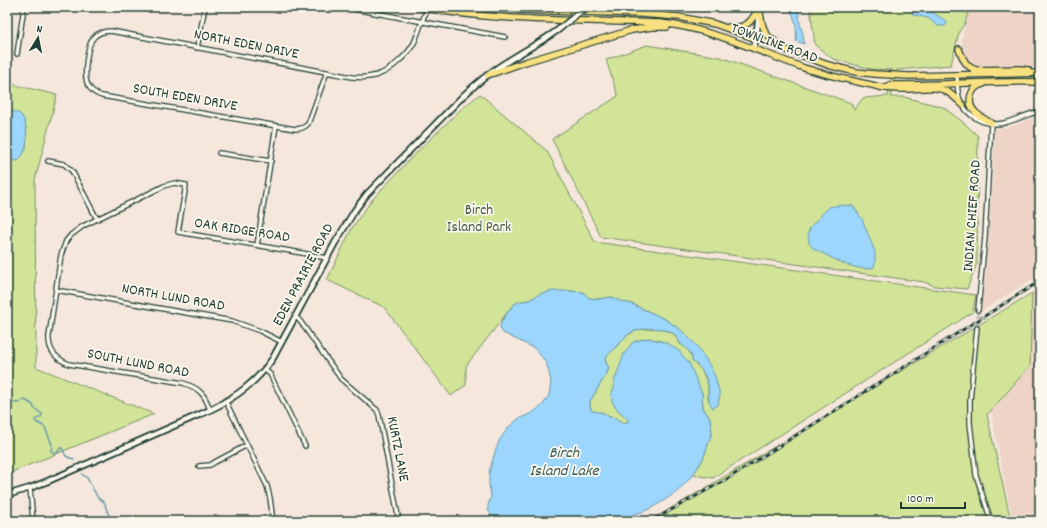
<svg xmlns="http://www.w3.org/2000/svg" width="1047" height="528" font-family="Dekko,sans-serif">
<rect width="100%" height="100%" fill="#f5e7db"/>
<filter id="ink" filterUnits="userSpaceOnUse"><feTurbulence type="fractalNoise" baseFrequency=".025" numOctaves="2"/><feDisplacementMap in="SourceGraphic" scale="8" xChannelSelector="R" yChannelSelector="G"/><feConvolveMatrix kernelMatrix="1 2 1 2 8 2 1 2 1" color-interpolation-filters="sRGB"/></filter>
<g filter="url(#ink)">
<g fill="#eed4c7">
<polygon points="970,7 1040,7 1040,69 1018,67 977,69 968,64 963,56 962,40 965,23"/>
<polygon points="1040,115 1040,274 982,311 988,239 993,172 994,131 995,129 1009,127"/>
<polygon points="1040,288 1040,505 1028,521 1013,521 1006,490 991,411 1030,366 1032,293"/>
</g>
<g fill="#d1e498" stroke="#789066">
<polygon points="810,7 970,7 965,23 959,32 951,65 897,70 891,97 904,97 943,107 964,123 978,136 977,263 967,289 935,286 924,282 601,237 552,139 618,96 606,60 647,45 720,57 851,103 854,110 863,98 888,96 893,70 871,69 833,59 815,45"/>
<polygon points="7,83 57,95 35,180 36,367 154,414 7,474 7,155 8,156 24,152 26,148 26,127 13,112 7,110"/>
<polygon points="480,94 547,151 595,242 976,295 973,312 713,478 693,475 703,459 712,433 710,418 703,408 702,393 667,343 648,338 633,342 614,382 614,389 611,394 615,407 629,421 623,423 616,418 609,417 604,413 592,411 590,407 590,401 606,375 609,368 606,363 605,358 629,334 640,329 650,329 655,328 663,329 674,334 680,344 687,348 696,365 699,366 703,373 708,384 708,399 718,405 697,346 681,330 665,319 632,304 620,301 612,297 605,298 600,299 589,298 583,292 570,291 540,294 529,300 518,302 513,305 466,366 466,385 451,396 384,307 327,280 352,228 371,201 412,157 460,110"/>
<polygon points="1032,293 1030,366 987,415 1011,521 650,521"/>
</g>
<g fill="#9cd6fc" stroke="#6a99ac">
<path d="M789,7h9l2,17 3,10 1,10 -8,-3c1,-14 0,-21 -7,-34z"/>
<polygon points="918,7 932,7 933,13 946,21 947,23 945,26 938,26 928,18 914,15 912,14 913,12"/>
<path d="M7,110c5,1 12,2 15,6 5,7 6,27 3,34 -1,4 -5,8 -7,11l-5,-1 -6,-5z"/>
<polygon points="840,205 853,206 862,219 875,252 875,264 874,267 870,269 858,268 844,264 814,249 809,243 808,233 811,226 829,207"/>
<path d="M552,291h18l13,1 6,6 11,1 5,-1 7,-1 8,4 12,3 33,15 16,11 16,16 10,15 8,15 5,19 -2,10 -5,3c-7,-8 -3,-15 -5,-24 -1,-5 -5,-13 -9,-17 -2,-2 -4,-4 -7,-6 1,-9 -6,-12 -11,-17 -3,-3 -4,-8 -7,-10 -10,-8 -35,-7 -45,0 -2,1 -4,4 -7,6 -5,6 -11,12 -17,18l1,5 3,5 -3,7 -16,26v6l2,4 12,2 5,4 7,1 7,5 6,-2 -14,-14 -3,-6 -1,-7 3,-5v-7l10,-28 9,-12 7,-2 8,-2 19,5 12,8 10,12 13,30 1,15 7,10 2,15 -9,26 -10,16 -15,16 -16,11 -15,8 -14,5 -24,6h-118v-7l-3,-4v-5l3,-9 -2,-11v-13l3,-10 4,-13 4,-10 9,-12 9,-8 14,-6 11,-8 6,-10 2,-12 -2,-11 -3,-9 -5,-7 -7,-8 -31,-15 -3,-5 1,-6 12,-17 5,-3 11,-2 11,-6z"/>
</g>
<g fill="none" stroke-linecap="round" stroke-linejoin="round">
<g stroke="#6a99ac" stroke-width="1.5">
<polyline points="7,401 16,403 19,403 22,400 25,400 33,405 34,408 42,414 41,417 38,418 35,420 36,422 45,427 52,445 51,451 54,453 58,452 60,448 62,448 66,456 70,458 74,459"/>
<polyline points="82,474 87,478 98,498 104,502 105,504 106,508 111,521"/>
</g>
<polyline stroke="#cac5ba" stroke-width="3.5" stroke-dasharray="3.5 2" stroke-linecap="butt" points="977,328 978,310"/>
<g stroke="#1f3d34" stroke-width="6">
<g id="minor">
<polyline points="343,7 505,37"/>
<polyline points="197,48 205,7"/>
<polyline points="17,54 23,14 23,7"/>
<path d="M327,72l-19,52c-4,4 -7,5 -13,5l-193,-33c-6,-2 -11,-5 -14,-11 -5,-9 -1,-41 6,-48 5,-5 11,-6 17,-6l241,46c20,2 33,-2 48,-17 6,-5 10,-10 14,-17 5,-11 8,-24 14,-35"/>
<path d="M957,75c0,8 0,17 3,25 7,17 26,27 44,23 12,-3 24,-9 36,-12"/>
<polyline points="219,153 271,161"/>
<polyline points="48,161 64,164 72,171 97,219"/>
<polyline points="257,245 276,126"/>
<polyline points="56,290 232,321 260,331 282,342"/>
<polyline points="978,310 985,237 991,123"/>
<polyline points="296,317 300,321 341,379 377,410 379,415 399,521"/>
<polyline points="977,328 970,400 970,423 976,475 991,521"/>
<polyline points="265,370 270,374 305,446"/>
<polyline points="226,402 267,486 270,498 273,521"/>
<path d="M210,410c-5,-16 -11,-22 -27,-27l-114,-19c-13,-5 -21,-14 -20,-28l12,-81 5,-14 5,-6 12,-9 81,-40 10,-3 12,2 -8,47 124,21 24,5"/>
<polyline points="199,466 210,465 215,462 247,445"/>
<polyline points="30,488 33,521"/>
</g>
</g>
<g stroke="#1f3d34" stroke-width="8">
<g id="secondary">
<polyline points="753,48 756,39 759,13"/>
<path d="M7,495l23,-7 18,-7 162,-71c26,-13 47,-28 63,-52l62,-115 20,-33 12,-16 96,-98c13,-12 27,-24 42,-33 17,-11 36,-21 53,-33"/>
</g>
</g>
<g stroke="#1f3d34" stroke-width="8">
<g id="primary">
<path d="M419,7c79,15 160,13 241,16 50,5 97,28 144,45 25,8 50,13 76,19 9,2 18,2 27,2 12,0 26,-4 37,1 7,3 13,9 19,15"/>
<polyline points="483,7 521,10 642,14 679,17 715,24 828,65 856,72 875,74 908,76 1040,73"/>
<path d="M759,7c3,18 3,29 22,38"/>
<path d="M729,27c17,2 23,-5 30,-20"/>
<path d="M959,49c4,10 7,18 17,21l44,-1 8,1"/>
<polyline points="488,75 525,62 632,30 652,27 667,27"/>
<path d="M983,84c-13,3 -17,19 -8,28 5,5 11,8 16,11"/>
<path d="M890,85c50,1 100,-5 150,-3"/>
</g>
</g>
<use href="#minor" stroke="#fbf7ec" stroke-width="3.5"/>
<use href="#secondary" stroke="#fbf7ec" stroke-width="4.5"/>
<use href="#primary" stroke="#f9e181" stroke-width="5.5"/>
<g stroke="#1f3d34" stroke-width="3">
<polyline id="rail" points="651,521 727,479 1040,281"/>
</g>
<use href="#rail" stroke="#fbf7ec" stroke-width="1.5" stroke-dasharray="4.5" stroke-linecap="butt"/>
<g stroke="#1f3d34" stroke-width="8" stroke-linecap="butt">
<polyline id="secondary-bridge" points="558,30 586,7"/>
</g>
<use href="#secondary-bridge" stroke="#fbf7ec" stroke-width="4.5"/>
</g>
</g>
<g text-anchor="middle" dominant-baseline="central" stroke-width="3.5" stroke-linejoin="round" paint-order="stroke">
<g font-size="15" fill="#1f3d34" stroke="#fbf7ec">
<text transform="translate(774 44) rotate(20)">TOWNLINE ROAD</text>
<text transform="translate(246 45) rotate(11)">NORTH EDEN DRIVE</text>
<text transform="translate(185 98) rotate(10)">SOUTH EDEN DRIVE</text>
<text transform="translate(973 216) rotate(-86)">INDIAN CHIEF ROAD</text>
<text transform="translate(242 231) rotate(9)">OAK RIDGE ROAD</text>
<text transform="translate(304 275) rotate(-62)">EDEN PRAIRIE ROAD</text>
<text transform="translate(173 298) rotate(10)">NORTH LUND ROAD</text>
<text transform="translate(138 364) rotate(11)">SOUTH LUND ROAD</text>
<text transform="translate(397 449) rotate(79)">KURTZ LANE</text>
</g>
<g font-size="15" fill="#435e48" stroke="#fbf7ec">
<text x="479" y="211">Birch<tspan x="479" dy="17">Island Park</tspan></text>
</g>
<g font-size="16" font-style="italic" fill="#385c5c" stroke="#fbf7ec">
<text x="564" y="453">Birch<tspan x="564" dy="18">Island Lake</tspan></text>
</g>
</g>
<rect width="1047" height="528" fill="none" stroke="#fbf7ec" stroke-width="24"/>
<rect x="12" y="12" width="1023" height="504" fill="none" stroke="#1f3d34" stroke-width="1.5" filter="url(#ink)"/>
<g transform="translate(38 38) rotate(10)" stroke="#fbf7ec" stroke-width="3" paint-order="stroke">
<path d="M0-3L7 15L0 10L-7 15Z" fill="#1f3d34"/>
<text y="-6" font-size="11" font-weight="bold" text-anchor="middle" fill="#1f3d34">N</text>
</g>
<path d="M901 502v6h64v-6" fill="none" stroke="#1f3d34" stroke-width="2"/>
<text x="907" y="502" font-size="12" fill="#1f3d34" stroke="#fbf7ec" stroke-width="3" paint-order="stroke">100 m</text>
</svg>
